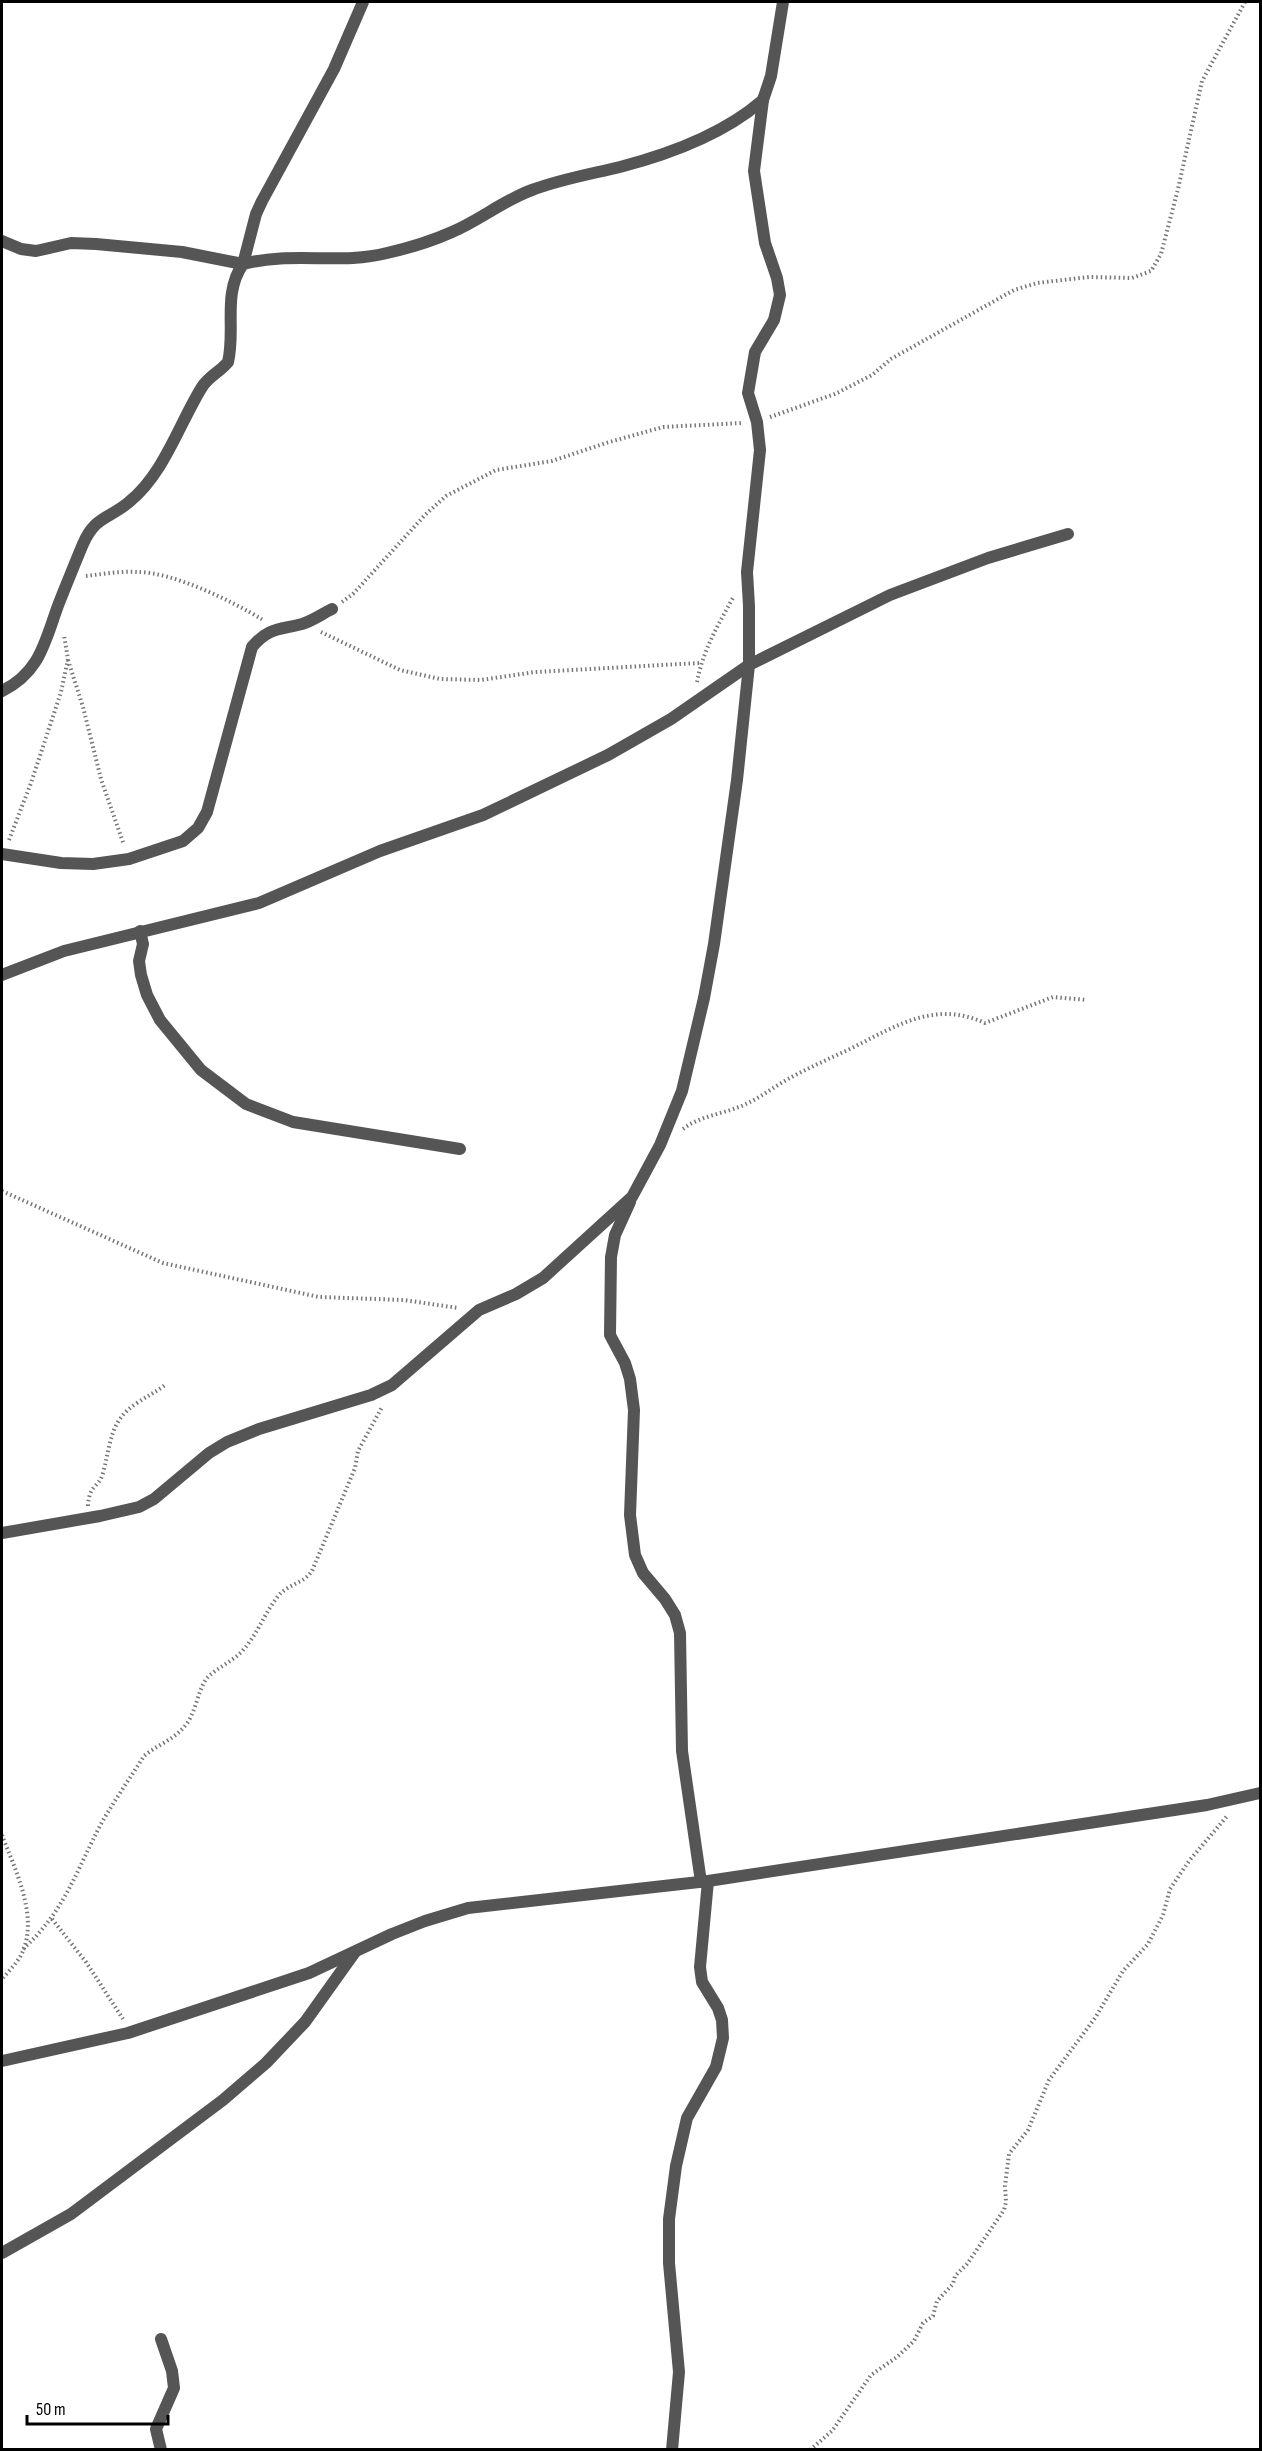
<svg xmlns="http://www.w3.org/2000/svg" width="1262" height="2451" font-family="'Sofia Sans Condensed',sans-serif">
<rect width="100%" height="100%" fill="#fff"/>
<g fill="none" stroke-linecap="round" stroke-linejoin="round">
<g stroke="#777" stroke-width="4" stroke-dasharray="1.5 3" stroke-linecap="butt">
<polyline points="770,417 835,394 872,375 891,359 1014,290 1037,283 1089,277 1132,278 1151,271 1161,254 1178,189 1202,81 1245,2"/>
<path d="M86,576c17,-2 34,-5 51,-4 36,0 95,29 126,48"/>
<polyline points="342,602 353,594 425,515 446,496 496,470 552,461 606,443 663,427 742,423"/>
<polyline points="321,632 400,670 440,679 481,680 535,672 700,663"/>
<polyline points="68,660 83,707 101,779 124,845"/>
<path d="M697,682c6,-32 21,-57 37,-86"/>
<polyline points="9,840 31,783 61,692 68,659 64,635"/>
<path d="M683,1129c18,-14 42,-15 63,-25 15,-7 29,-18 44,-26 20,-11 41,-20 62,-30 44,-22 83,-48 133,-25l68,-26 34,3"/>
<polyline points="2,1191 163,1263 319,1297 404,1300 458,1308"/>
<path d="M88,1506c1,-22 11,-18 15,-33 8,-29 6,-52 34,-70 10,-7 19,-11 28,-18"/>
<path d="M2,1835c13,35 39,85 18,122 -5,8 -12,15 -18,22"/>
<polyline points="52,1919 86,1962 123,2019"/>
<path d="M23,1949c42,-38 53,-78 79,-127 13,-22 28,-44 42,-66 13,-11 29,-16 40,-29 13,-14 13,-38 24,-50 10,-10 26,-16 36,-28 14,-16 21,-37 35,-54 10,-11 25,-12 33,-24l43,-103 3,-17 24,-44"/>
<polyline points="810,2450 832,2431 871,2375 897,2357 914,2341 923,2323 933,2316 937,2301 953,2284 955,2276 967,2264 1004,2210 1006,2202 1005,2186 1009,2154 1028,2130 1049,2080 1095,2018 1123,1971 1148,1944 1163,1915 1170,1889 1189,1861 1228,1815"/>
</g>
<g stroke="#555" stroke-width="12">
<polyline points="2,241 21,249 36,251 71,243 96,244 182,252 243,264 256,214 262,201 334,69 363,2"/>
<path d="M2,691c39,-19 43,-51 57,-88 8,-20 16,-40 24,-59 12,-28 26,-25 46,-42 35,-28 50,-78 73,-115 7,-11 18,-15 26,-25 8,-33 -6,-68 15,-98 49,-13 98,1 144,-11 22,-5 45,-12 65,-21 28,-12 52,-32 80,-42 29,-11 59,-16 88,-23 50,-13 104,-33 143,-67"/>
<path d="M2,854l59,9 32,1 36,-5 54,-18 15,-13 9,-16 45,-165c17,-20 27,-17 50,-23 10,-3 20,-10 30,-15"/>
<polyline points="140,931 143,944 139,961 141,975 147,995 160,1020 201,1070 246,1104 293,1122 460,1149"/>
<polyline points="2,975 64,951 259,903 380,851 483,815 608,755 671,719 749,665 890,595 988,558 1068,534"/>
<polyline points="630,1202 615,1235 611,1257 610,1335 625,1363 630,1379 634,1410 630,1515 635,1555 643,1573 665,1599 675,1615 680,1633 682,1751 701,1882"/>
<polyline points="2,1533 100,1516 139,1507 154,1499 209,1453 227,1442 259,1429 371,1395 392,1385 479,1310 516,1294 543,1278 632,1197 660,1145 682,1091 704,998 714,944 737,780 749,665 749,606 747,572 760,450 757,422 748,393 755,352 774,320 780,295 777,278 765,243 754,171 763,100 771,76 783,2"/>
<polyline points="2,2061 128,2033 309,1973 392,1934 425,1921 468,1908 708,1881 1207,1805 1260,1793"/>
<polyline points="2,2253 71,2214 223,2100 266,2063 305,2022 355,1952"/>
<polyline points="161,2450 156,2429 174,2388 172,2371 161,2339"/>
<polyline points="672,2450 679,2372 669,2263 669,2219 676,2166 687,2118 716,2067 723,2038 722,2020 718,2008 702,1982 700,1967 708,1881"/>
</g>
</g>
<rect width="1262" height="2451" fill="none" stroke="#000000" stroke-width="6"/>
<path d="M27 2415v9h141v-9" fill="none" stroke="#000000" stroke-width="3"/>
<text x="36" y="2415" font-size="18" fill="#000000" stroke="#ffffff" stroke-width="4.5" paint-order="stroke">50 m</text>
</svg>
